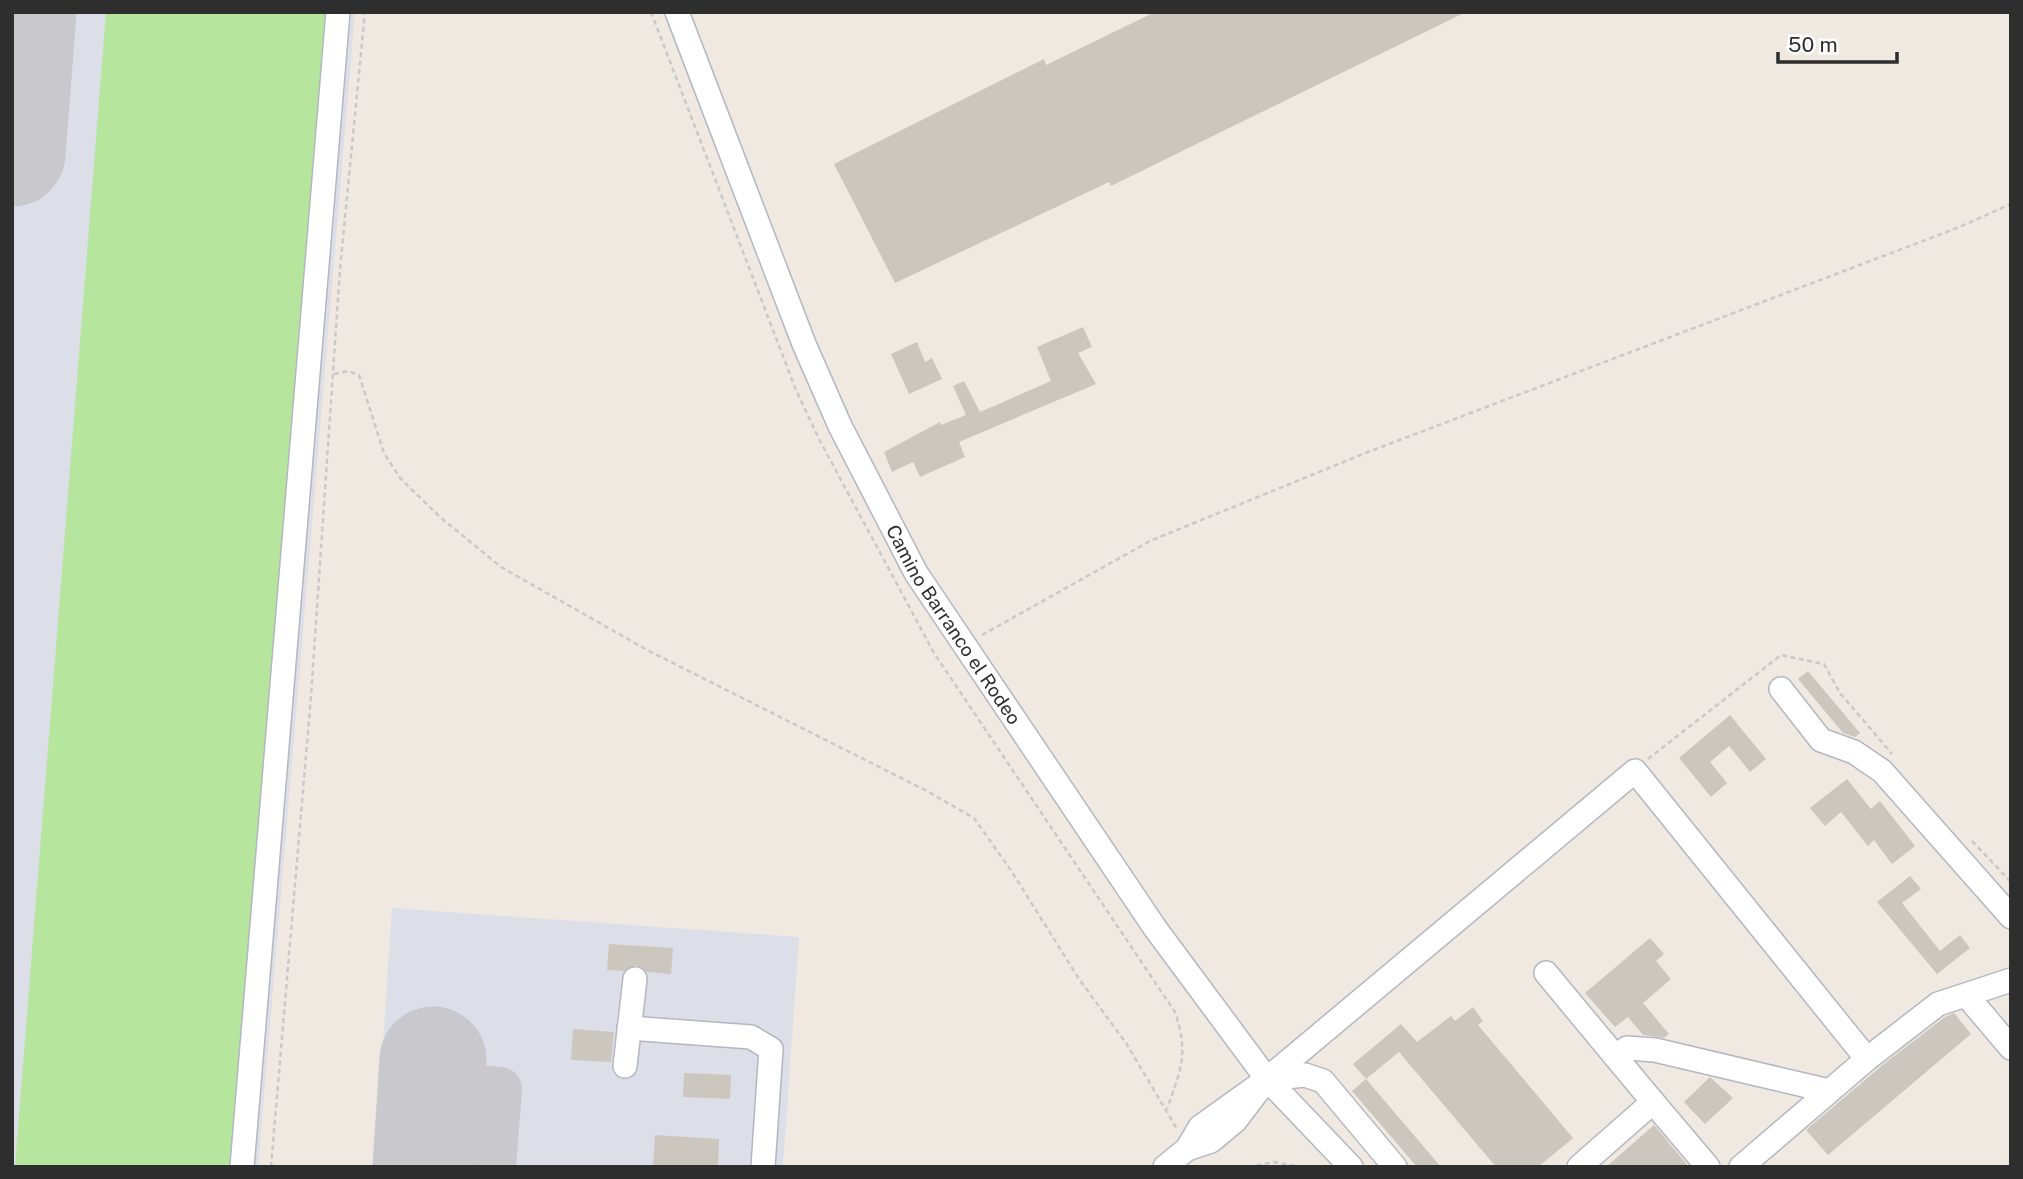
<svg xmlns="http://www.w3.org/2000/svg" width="2023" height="1179" font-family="'Public Sans',sans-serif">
<rect width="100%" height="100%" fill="#efe9e1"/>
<g fill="#dcdee8">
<polygon points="12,12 355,12 258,1167 12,1167"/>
<polygon points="392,908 799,937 783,1167 375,1167"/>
</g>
<polygon fill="#b6e59e" points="106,12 330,12 234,1167 15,1167"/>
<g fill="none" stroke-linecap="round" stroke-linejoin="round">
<g stroke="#c9c8cc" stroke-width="44">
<polyline points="457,1086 500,1089 494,1167"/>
<polyline points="452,1167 459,1068"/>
</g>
<g stroke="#c9c8cc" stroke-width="107">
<polyline points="12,153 23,12"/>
<polyline points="426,1167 433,1060"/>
</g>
</g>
<g fill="#cbc7bf">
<polygon points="1155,12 1466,12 1111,186 1109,182 895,283 834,164 1044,59 1046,65"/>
<polygon points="1083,327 1092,347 1078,353 1096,384 959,442 965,457 920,477 913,462 892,472 884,452 940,422 941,425 966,415 953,386 964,381 980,412 1051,381 1037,347"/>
<polygon points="917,342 925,362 932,358 942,379 909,394 891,354"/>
<polygon points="1808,671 1860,733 1855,737 1843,733 1798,679"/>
<polygon points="1730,715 1766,759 1750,772 1729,746 1710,762 1727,783 1711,797 1679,758"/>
<polygon points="1847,779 1871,809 1880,801 1915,846 1892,864 1874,840 1868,846 1841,812 1825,826 1810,808"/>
<polygon points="1910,876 1921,889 1902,903 1940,951 1960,935 1970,948 1937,974 1877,902"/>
<polygon points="1650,938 1664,954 1656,961 1671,979 1643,1003 1669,1034 1664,1038 1643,1035 1628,1017 1615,1027 1585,993"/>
<polygon points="609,944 673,948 671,974 647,972 636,965 624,971 607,970"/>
<polygon points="1473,1007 1483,1021 1478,1025 1573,1138 1538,1167 1496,1167 1399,1052 1366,1079 1353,1064 1401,1024 1417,1042 1451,1016 1455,1021"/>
<polygon points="1954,1013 1971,1034 1828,1155 1806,1130 1885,1063 1945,1017"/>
<polygon points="573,1029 614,1032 611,1062 571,1060"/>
<polygon points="684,1073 731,1075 730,1099 683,1097"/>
<polygon points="1710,1077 1733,1098 1705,1124 1684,1102"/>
<polygon points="1366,1079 1441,1167 1417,1167 1352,1091"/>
<polygon points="1654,1125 1689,1167 1606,1167"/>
<polygon points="655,1135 719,1139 718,1167 653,1167"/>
</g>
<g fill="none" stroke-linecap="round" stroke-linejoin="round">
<g stroke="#b4b7c1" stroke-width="26">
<g id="minor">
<path id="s1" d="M677,12l127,332 36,82 76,147 239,355 112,151 84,88"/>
<polyline points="1781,689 1821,740 1854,752 1882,771 2011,917"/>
<polyline points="1546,973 1653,1102"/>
<polyline points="1967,996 2011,1048"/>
<polyline points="629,1028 751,1037 771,1049 763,1167"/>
<polyline points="1615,1056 1627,1048 1655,1050 1829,1091"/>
<polyline points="625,1066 635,979"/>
<polyline points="1187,1149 1200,1127 1267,1079 1635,771 1867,1059"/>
<polyline points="242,1167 338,12"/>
<polyline points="1165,1167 1187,1149 1211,1141 1235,1121 1267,1079 1305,1075 1323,1081 1395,1167"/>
<polyline points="1579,1167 1653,1102 1708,1167"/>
<polyline points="1741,1167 1867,1059 1938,1004 2011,980"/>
</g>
</g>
<g stroke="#c9c9c9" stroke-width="2.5" stroke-dasharray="5 3.5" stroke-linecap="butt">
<path d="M651,12l145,378 24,51 114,212 241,359c14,42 6,57 -8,97"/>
<polyline points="334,374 348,371 359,375 384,453 400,478 440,517 501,567 649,651 925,790 974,818 1012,872 1079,979 1126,1043 1177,1129"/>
<polyline points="982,635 1150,541 1368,452 1957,228 2011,204"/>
<polyline points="1648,759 1781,655 1824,664 1840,693 1892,754"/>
<polyline points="1972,841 2011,882"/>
<polyline points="271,1167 311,696 340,269 365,12"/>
<polyline points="1248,1167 1274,1162 1301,1167"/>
</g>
<use href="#minor" stroke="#fff" stroke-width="23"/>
</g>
<g text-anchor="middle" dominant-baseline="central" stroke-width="6" stroke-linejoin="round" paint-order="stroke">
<g font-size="19" fill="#2e2e2e" stroke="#fff">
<text stroke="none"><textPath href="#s1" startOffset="674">Camino Barranco el Rodeo</textPath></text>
</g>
</g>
<rect width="2023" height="1179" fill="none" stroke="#2e2e2e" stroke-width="28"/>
<path d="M1778 52v10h119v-10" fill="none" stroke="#2e2e2e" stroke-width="3.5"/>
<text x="1788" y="52" font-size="21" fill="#2e2e2e" stroke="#ffffff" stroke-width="5" paint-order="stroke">50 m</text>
</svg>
